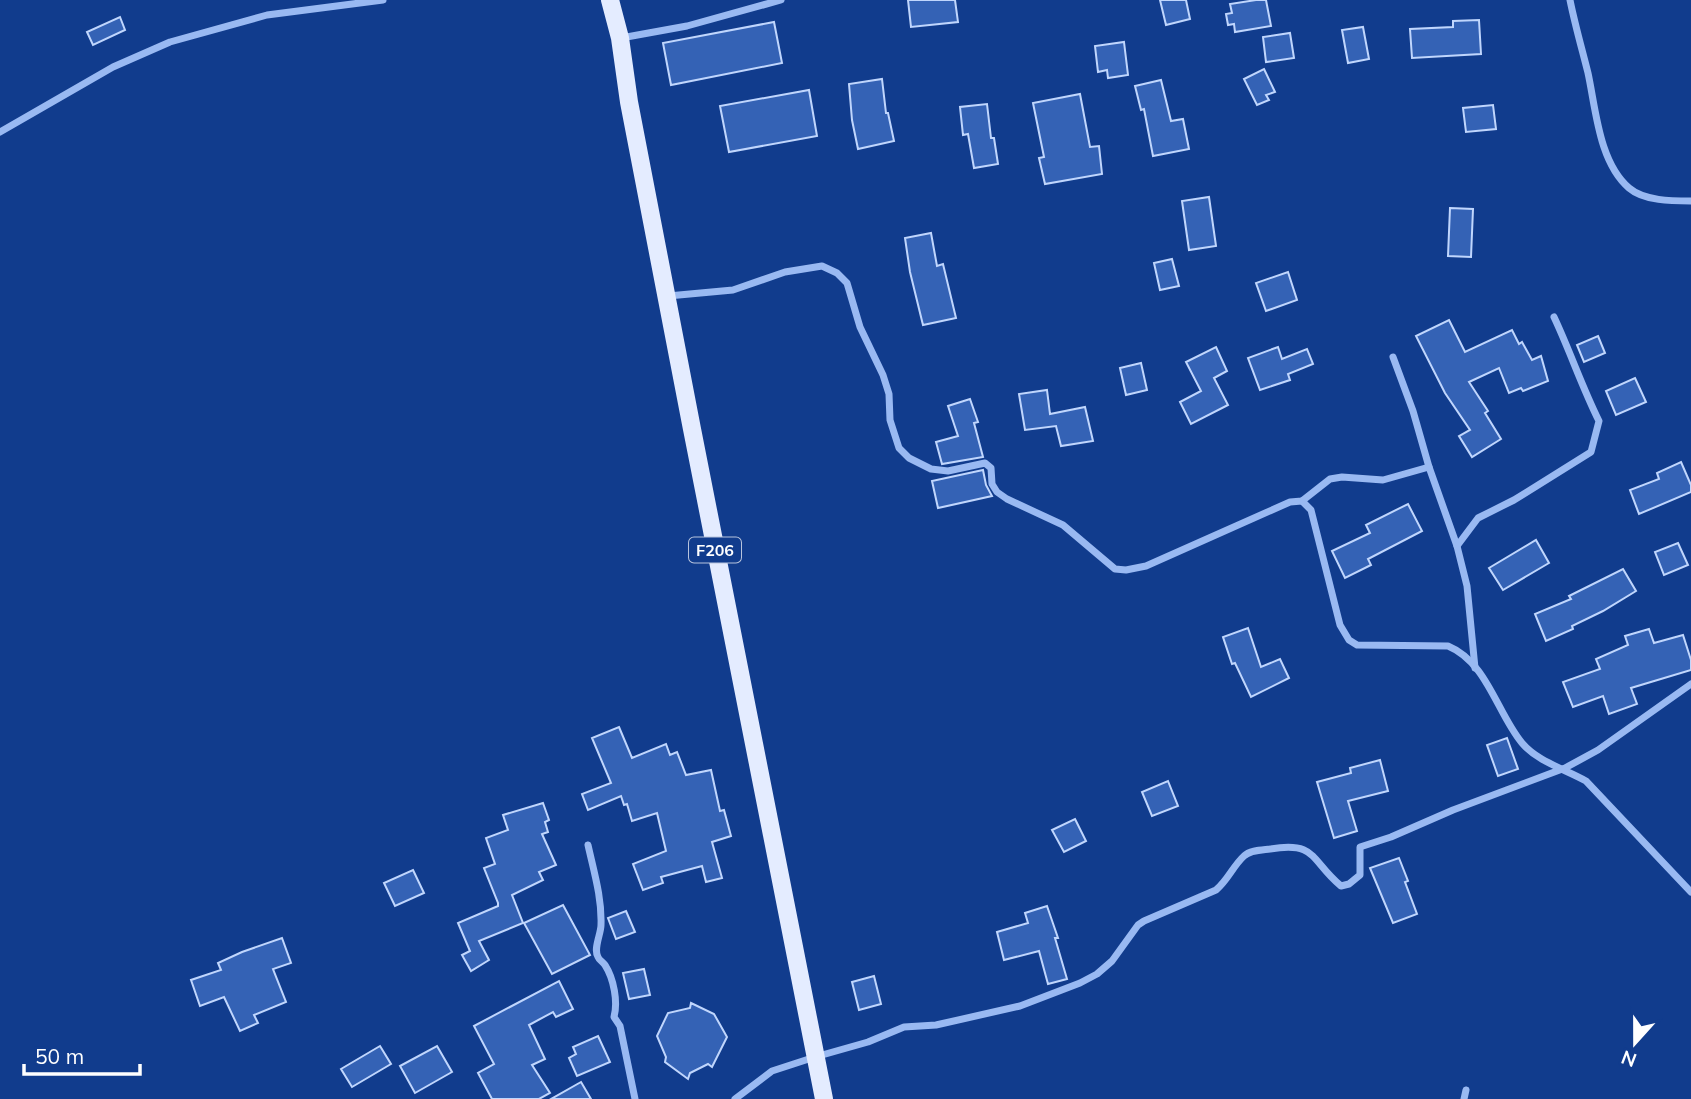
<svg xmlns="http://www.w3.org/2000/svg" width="1691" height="1099" font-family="Mulish,sans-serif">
<rect width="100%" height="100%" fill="#113c8d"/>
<g fill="#3462b5" stroke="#c0d6fd" stroke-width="2">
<polygon points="908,0 955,0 958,22 911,27"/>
<polygon points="1160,0 1186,0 1190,19 1166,25"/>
<polygon points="1256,0 1266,0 1271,26 1235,32 1234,24 1228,25 1226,14 1232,13 1230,4"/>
<polygon points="120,17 125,30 93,45 87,32"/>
<polygon points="1479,20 1481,54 1412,58 1410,29 1453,27 1453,21"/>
<polygon points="774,22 782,63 671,85 663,43"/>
<polygon points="1363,27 1369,59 1348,63 1342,30"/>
<polygon points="1290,33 1294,58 1266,62 1263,37"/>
<polygon points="1124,42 1128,75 1108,78 1107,70 1098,72 1095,46"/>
<polygon points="1264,69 1275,92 1266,95 1269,100 1257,105 1244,79"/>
<polygon points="882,79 886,113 888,113 894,141 858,149 852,120 849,84"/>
<polygon points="1161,80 1171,121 1183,119 1189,149 1153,156 1144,109 1141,110 1135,86"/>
<polygon points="809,90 817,136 729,152 720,106"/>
<polygon points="1080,94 1090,147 1099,146 1102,174 1045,184 1039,158 1044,157 1033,103"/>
<polygon points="987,104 991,138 994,138 998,164 974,168 968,134 963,135 960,107"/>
<polygon points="1493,105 1496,129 1466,132 1463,108"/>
<polygon points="1209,197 1216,246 1189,250 1182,201"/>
<polygon points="1450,208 1473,209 1471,257 1448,256"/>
<polygon points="931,233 937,266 943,264 956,318 923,325 910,272 905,238"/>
<polygon points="1172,259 1179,286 1160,290 1154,263"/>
<polygon points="1288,272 1297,300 1266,311 1256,283"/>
<polygon points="1449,320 1465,352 1512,330 1519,344 1522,342 1532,360 1541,356 1548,381 1523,391 1521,388 1509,393 1499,368 1469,382 1488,411 1485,413 1501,439 1472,457 1459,436 1470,430 1445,393 1416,336"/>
<polygon points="1598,336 1605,353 1584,362 1577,345"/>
<polygon points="1216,347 1227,371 1214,378 1228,405 1191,424 1180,402 1201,391 1186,362"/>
<polygon points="1278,347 1282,359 1307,349 1313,364 1288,374 1290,380 1260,390 1248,358"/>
<polygon points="1141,363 1147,390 1126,395 1120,368"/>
<polygon points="1635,378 1646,402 1616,415 1606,391"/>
<polygon points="1047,390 1050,414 1085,407 1093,441 1061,446 1056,426 1025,430 1019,394"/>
<polygon points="970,399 978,422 974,423 983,457 942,464 936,442 958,436 948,406"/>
<polygon points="1681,462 1691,485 1691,492 1639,514 1630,490 1659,479 1657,473"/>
<polygon points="983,470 986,485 992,496 938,508 932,481"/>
<polygon points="1408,504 1422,531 1368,559 1371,565 1345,578 1332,551 1370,533 1366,525"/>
<polygon points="1536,540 1549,563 1503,590 1489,568"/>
<polygon points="1678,543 1688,565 1664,575 1655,552"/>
<polygon points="1623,569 1636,591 1603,611 1572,626 1573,629 1546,641 1535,614 1571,599 1569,596"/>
<polygon points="1248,628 1261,667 1280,659 1289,678 1251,697 1235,663 1232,664 1223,637"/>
<polygon points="1649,629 1654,643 1683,635 1691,660 1691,670 1631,688 1637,704 1609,714 1603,696 1573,707 1563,682 1600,669 1596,659 1628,645 1625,636"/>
<polygon points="619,727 632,758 666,744 670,755 677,752 686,775 711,770 720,811 724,810 731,836 712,842 722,878 706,882 702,866 661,877 663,883 643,890 633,864 666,851 657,813 632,821 627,804 624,805 621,796 588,810 582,794 611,783 592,738"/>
<polygon points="1507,738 1518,769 1498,776 1487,745"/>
<polygon points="1380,760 1388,791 1348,801 1357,831 1334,838 1317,782 1351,773 1350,768"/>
<polygon points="1168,781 1178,806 1152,816 1142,792"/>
<polygon points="543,803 549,820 545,822 548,832 542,834 556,865 539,872 543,880 512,895 523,923 479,941 489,960 471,971 462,955 470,951 458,923 498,906 498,903 484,868 495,864 486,838 508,830 503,815"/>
<polygon points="1075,819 1086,841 1064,852 1052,830"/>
<polygon points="1399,858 1408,881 1405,882 1417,914 1393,923 1370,868"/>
<polygon points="413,870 424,893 395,906 384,883"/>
<polygon points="563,905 590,955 552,974 524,923"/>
<polygon points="1047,906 1058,938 1055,938 1067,979 1048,984 1039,951 1004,960 997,932 1028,923 1025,913"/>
<polygon points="626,911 635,932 616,939 608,918"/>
<polygon points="282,938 291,963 273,969 286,1002 254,1015 258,1023 240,1031 224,997 200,1006 191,980 221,970 218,963 242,952"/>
<polygon points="644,969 650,995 629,999 623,973"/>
<polygon points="874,976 881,1004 859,1010 852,982"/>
<polygon points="559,981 573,1009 556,1017 553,1012 529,1025 545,1059 532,1065 550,1093 539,1099 492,1099 478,1073 494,1064 474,1026"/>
<polygon points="691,1003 714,1014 727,1037 712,1067 708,1064 690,1073 688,1079 665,1062 666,1057 657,1036 668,1013 690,1008"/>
<polygon points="598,1036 610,1062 577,1076 569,1058 576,1054 573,1047"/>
<polygon points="380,1046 391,1064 352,1087 341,1069"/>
<polygon points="437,1046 452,1072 415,1093 400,1066"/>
<polygon points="581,1082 591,1099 551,1099"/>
</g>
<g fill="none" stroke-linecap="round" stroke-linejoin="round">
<g stroke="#99b9f2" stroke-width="7">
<path d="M1570,0c5,25 12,49 18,73 8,37 11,89 41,115 15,13 43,13 62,13"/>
<polyline points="621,38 687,26 781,0"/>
<polyline points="0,132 113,67 170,42 267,15 383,0"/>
<polyline points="668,296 733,290 785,272 822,266 837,273 847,283 860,327 883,375 889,394 890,420 899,448 909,458 931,469 948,471 985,463 991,468 992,484 997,492 1007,499 1063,525 1115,569 1126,570 1146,566 1290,502 1302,501 1330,479 1342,477 1383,480 1429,467 1457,546"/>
<polyline points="1393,357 1413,411 1429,467"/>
<path d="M1302,501l9,9 29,115 9,15 8,5 91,1c39,16 49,67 74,97 16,19 43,26 64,38l105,111"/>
<path d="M1475,668l-8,-82 -10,-40 21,-28 36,-18 77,-48 8,-31c-17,-34 -29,-70 -45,-104"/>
<path d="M588,845c6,27 14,53 13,80 0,9 -8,24 -3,32 1,3 5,5 7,8 9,14 13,37 9,52l6,9 15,73"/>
<path d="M735,1099l37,-28 43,-14 53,-15 36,-15 32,-2 84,-19 60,-23 17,-9 15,-13 26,-36 6,-4 72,-31c12,-10 17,-24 28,-34 6,-6 18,-6 26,-7 47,-8 40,11 71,37l8,-2 11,-9v-28l31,-10 62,-27 112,-42 33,-18 93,-66"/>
<polyline points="1464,1099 1466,1090"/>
</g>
<polyline stroke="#e4ecff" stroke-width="18" points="610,0 620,38 629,102 692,429 824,1099"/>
</g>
<g text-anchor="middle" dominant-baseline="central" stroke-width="5" stroke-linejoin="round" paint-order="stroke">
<rect fill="#113c8d" stroke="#b8c4dd" stroke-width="2" x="689" y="537.5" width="52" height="25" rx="5"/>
<g font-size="16" font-weight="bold" fill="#fff">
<text x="715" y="550">F206</text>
</g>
</g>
<g transform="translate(1635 1043) rotate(201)" stroke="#113c8d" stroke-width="5" paint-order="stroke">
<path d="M0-5L12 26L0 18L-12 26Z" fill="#ffffff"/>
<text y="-10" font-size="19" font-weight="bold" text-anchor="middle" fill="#ffffff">N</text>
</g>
<path d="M24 1064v10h116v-10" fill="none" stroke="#ffffff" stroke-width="3.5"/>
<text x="35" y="1064" font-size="21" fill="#ffffff" stroke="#113c8d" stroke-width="5" paint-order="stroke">50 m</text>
</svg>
